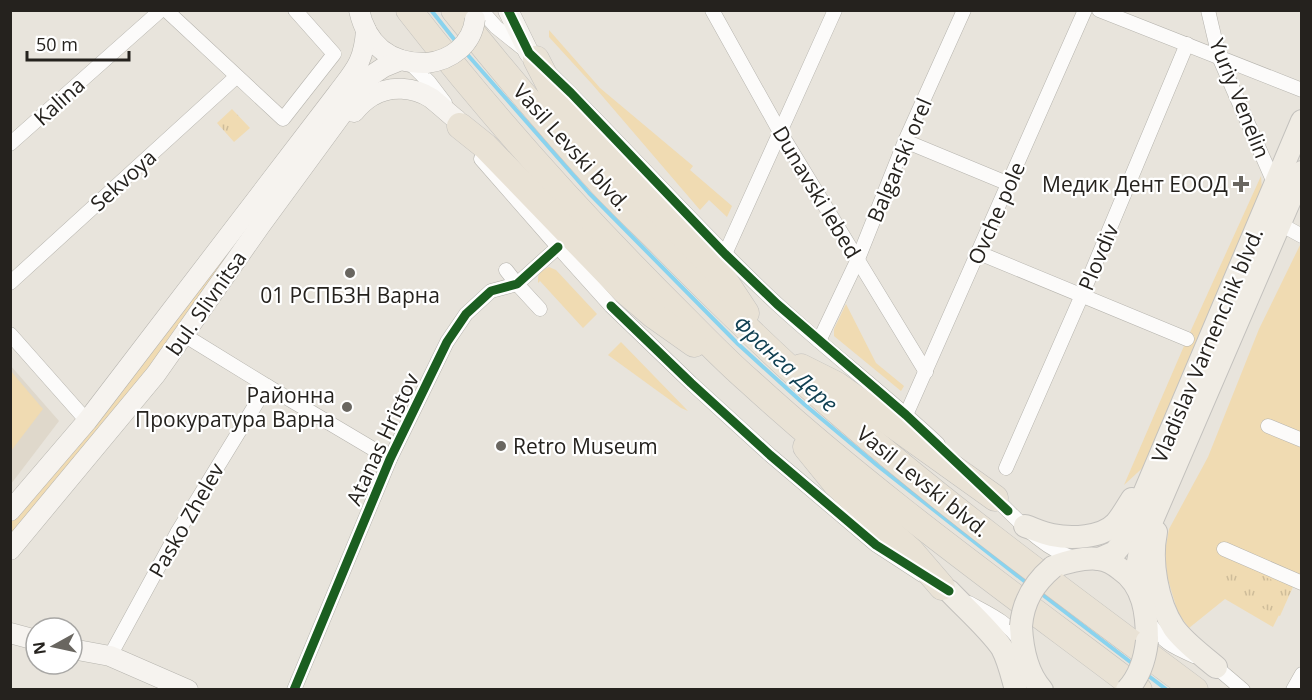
<svg xmlns="http://www.w3.org/2000/svg" width="1312" height="700" font-family="'Open Sans',sans-serif">
<defs>
<pattern id="park-tufts" width="24" height="20" patternUnits="userSpaceOnUse" patternTransform="scale(1.5)"><rect width="24" height="20" fill="#f0dbb2"/><path d="M3 7l-1-3M5 7V3M7 7l1-3M15 17l-1-3M17 17v-4M19 17l1-3" fill="none" stroke="#cebc99"/></pattern>
</defs>
<rect width="100%" height="100%" fill="#e8e4dc"/>
<polygon fill="#dfd8cb" points="10,365 59,421 11,484 10,484"/>
<g fill="#f0dbb2">
<polygon points="549,30 600,88 693,166 690,170 732,206 727,217 709,200 700,210 592,84 549,37"/>
<polygon points="1261,176 1263,203 1149,462 1124,485 1187,339"/>
<polygon points="1301,243 1301,583 1296,581 1273,627 1225,599 1189,628 1178,613 1167,576 1165,551 1169,529 1208,457 1259,329"/>
<polygon points="216,252 233,264 11,550 11,511"/>
<polygon points="549,267 556,270 597,314 583,328 540,281 538,283 538,277 540,271"/>
<polygon points="846,304 876,363 904,386 901,391 834,336 834,329"/>
<polygon points="621,342 688,411 681,408 608,355"/>
<polygon points="10,370 43,409 11,451 10,451"/>
</g>
<g fill="url(#park-tufts)">
<polygon points="232,109 250,128 234,142 217,123"/>
<polygon points="1230,561 1292,589 1280,616 1218,588"/>
</g>
<g fill="none" stroke-linecap="round" stroke-linejoin="round">
<g stroke="#8ad3ee" stroke-width="4">
<polyline points="431,10 457,43"/>
<polyline points="466,53 589,193 738,344 805,405 878,466 1028,584"/>
<polyline points="1039,592 1133,664"/>
<polyline points="1146,674 1167,690"/>
</g>
<g stroke="#b6b4ae" stroke-width="15">
<g id="street">
<polyline points="166,10 283,119 334,54 295,10"/>
<polyline points="481,10 496,27 526,51"/>
<polyline points="712,10 780,132 926,372"/>
<polyline points="1099,10 1302,90"/>
<polyline points="1208,10 1219,57 1275,185"/>
<polyline points="409,62 429,82 445,103"/>
<path d="M551,74c77,75 147,157 226,230 52,48 109,91 161,140"/>
<polyline points="905,141 1009,184"/>
<polyline points="10,144 161,10"/>
<polyline points="481,159 558,247 611,306 691,383 770,455 876,545 922,575"/>
<polyline points="1280,224 1302,236"/>
<polyline points="979,253 1187,339"/>
<polyline points="725,254 835,10"/>
<polyline points="506,270 517,284 540,309"/>
<polyline points="10,283 236,77"/>
<polyline points="10,334 87,421"/>
<polyline points="184,335 267,386 390,459"/>
<polyline points="819,341 858,259 905,141 964,10"/>
<polyline points="906,415 1085,10"/>
<polyline points="1268,426 1302,440"/>
<polyline points="1006,468 1082,295 1187,44"/>
<path d="M991,494c23,22 53,57 84,64"/>
<polyline points="1224,549 1302,583"/>
<path d="M969,603c20,11 39,19 51,38"/>
<path d="M1148,621c15,21 23,25 46,35"/>
<polyline points="110,656 177,533 267,386"/>
<polyline points="1211,665 1216,667 1243,690"/>
<polyline points="294,690 390,459 447,342 466,314 491,291 517,284 558,247"/>
<polyline points="1293,690 1302,674"/>
</g>
</g>
<g stroke="#b6b4ae" stroke-width="21">
<g id="secondary">
<path d="M359,10c8,36 32,54 68,53"/>
<polyline points="508,10 529,53"/>
<path d="M354,112c5,-6 11,-12 18,-16 18,-11 42,-9 59,2 9,7 17,15 26,22"/>
<path d="M10,511l77,-90 250,-327c18,-24 27,-32 29,-64"/>
<polyline points="10,550 156,374 260,226 369,77 384,67 401,60"/>
<polyline points="10,633 36,640"/>
<polyline points="72,649 110,656 188,690"/>
</g>
</g>
<g stroke="#c3c1bd" stroke-width="24">
<g id="primary">
<path d="M1025,526c9,3 18,7 27,9 19,4 50,3 64,-12 6,-7 11,-16 16,-24"/>
<path d="M1156,532c-6,29 1,70 18,96 11,15 28,27 42,39"/>
<polyline points="1099,559 1115,552 1124,541 1302,121"/>
<path d="M1053,567c14,-5 30,-10 46,-8 8,1 15,5 21,10 24,16 27,45 27,72"/>
<polyline points="1138,587 1137,567 1141,546 1302,172"/>
<path d="M949,591c16,17 41,39 53,57 7,13 10,28 14,42"/>
<path d="M1021,626c1,22 5,46 21,64"/>
</g>
</g>
<g stroke="#c3c1bd" stroke-width="27">
<g id="highway">
<path d="M409,10c85,109 177,211 275,308 21,21 42,43 65,63 122,112 258,209 390,309"/>
<path d="M454,10c48,60 97,118 148,174 20,21 41,41 61,61 58,59 117,117 180,171 112,97 233,185 352,274"/>
<polyline points="536,59 554,94 565,112 721,275 746,313"/>
<polyline points="460,126 485,146 625,291 653,315 694,344"/>
<polyline points="801,367 837,385 995,498"/>
<polyline points="806,447 836,484 849,496 911,551 942,587"/>
</g>
</g>
<use href="#street" stroke="#fcfbfa" stroke-width="14"/>
<use href="#secondary" stroke="#f6f3ef" stroke-width="20"/>
<use href="#primary" stroke="#f0ece4" stroke-width="22"/>
<use href="#highway" stroke="#e9e2d5" stroke-width="26"/>
<g stroke="#b6b4ae" stroke-width="21" stroke-linecap="butt">
<path id="secondary-bridge" d="M427,63c24,-3 45,-18 48,-44"/>
</g>
<g stroke="#c3c1bd" stroke-width="24" stroke-linecap="butt">
<g id="primary-bridge">
<path d="M1021,626c2,-25 13,-43 32,-59"/>
<path d="M1127,690c13,-14 18,-31 20,-49"/>
</g>
</g>
<use href="#secondary-bridge" stroke="#f6f3ef" stroke-width="20"/>
<use href="#primary-bridge" stroke="#f0ece4" stroke-width="22"/>
<g stroke="#fff" stroke-width="13">
<g id="cycleway">
<polyline points="508,10 529,53 571,93 725,254 777,304 906,415 1008,511"/>
<polyline points="611,306 691,383 770,455 876,545 949,591"/>
<polyline points="294,690 390,459 447,342 466,314 491,291 517,284 558,247"/>
</g>
</g>
<use href="#cycleway" stroke="#1b5e20" stroke-width="9"/>
</g>
<g fill="#696660" stroke="#fff" stroke-width="2">
<path d="M1238 175h6v6h6v6h-6v6h-6v-6h-6v-6h6z"/>
<circle cx="350" cy="273" r="6"/>
<circle cx="347" cy="407" r="6"/>
<circle cx="501" cy="446" r="6"/>
</g>
<g text-anchor="middle" dominant-baseline="central" stroke-width="4.5" stroke-linejoin="round" paint-order="stroke">
<g font-size="21" fill="#25221e" stroke="#fff">
<text transform="translate(1240 98) rotate(68)">Yuriy Venelin</text>
<text transform="translate(59 101) rotate(-42)">Kalina</text>
<text transform="translate(572 147) rotate(48)">Vasil Levski blvd.</text>
<text transform="translate(899 160) rotate(-67)">Balgarski orel</text>
<text transform="translate(123 180) rotate(-42)">Sekvoya</text>
<text transform="translate(817 192) rotate(59)">Dunavski lebed</text>
<text transform="translate(996 213) rotate(-66)">Ovche pole</text>
<text transform="translate(1098 257) rotate(-67)">Plovdiv</text>
<text transform="translate(206 303) rotate(-55)">bul. Slivnitsa</text>
<text transform="translate(1207 345) rotate(-67)">Vladislav Varnenchik blvd.</text>
<text transform="translate(382 439) rotate(-65)">Atanas Hristov</text>
<text transform="translate(923 481) rotate(39)">Vasil Levski blvd.</text>
<text transform="translate(186 520) rotate(-60)">Pasko Zhelev</text>
</g>
<g font-size="21" fill="#25221e" stroke="#fff" text-anchor="end">
<text x="1228" y="184">Медик Дент ЕООД</text>
<text x="350" y="295" text-anchor="middle">01 РСПБЗН Варна</text>
<text x="335" y="395">Районна<tspan x="335" dy="24">Прокуратура Варна</tspan></text>
<text x="513" y="446" text-anchor="start">Retro Museum</text>
</g>
<g font-size="22" font-style="italic" fill="#114052" stroke="#fff">
<text transform="translate(786 363) rotate(42)">Франга Дере</text>
</g>
</g>
<rect width="1312" height="700" fill="none" stroke="#25221e" stroke-width="24"/>
<g transform="translate(54 646) rotate(262)"><circle r="28" fill="#ffffff" stroke="#a8a7a5" stroke-width="1.5"/>
<path d="M0-4.5L10 22L0 15L-10 22Z" fill="#696660"/>
<text y="-9" font-size="16" font-weight="bold" text-anchor="middle" fill="#25221e">N</text>
</g>
<path d="M27 51v9h102v-9" fill="none" stroke="#25221e" stroke-width="3"/>
<text x="36" y="51" font-size="18" fill="#25221e" stroke="#ffffff" stroke-width="4.5" paint-order="stroke">50 m</text>
</svg>
